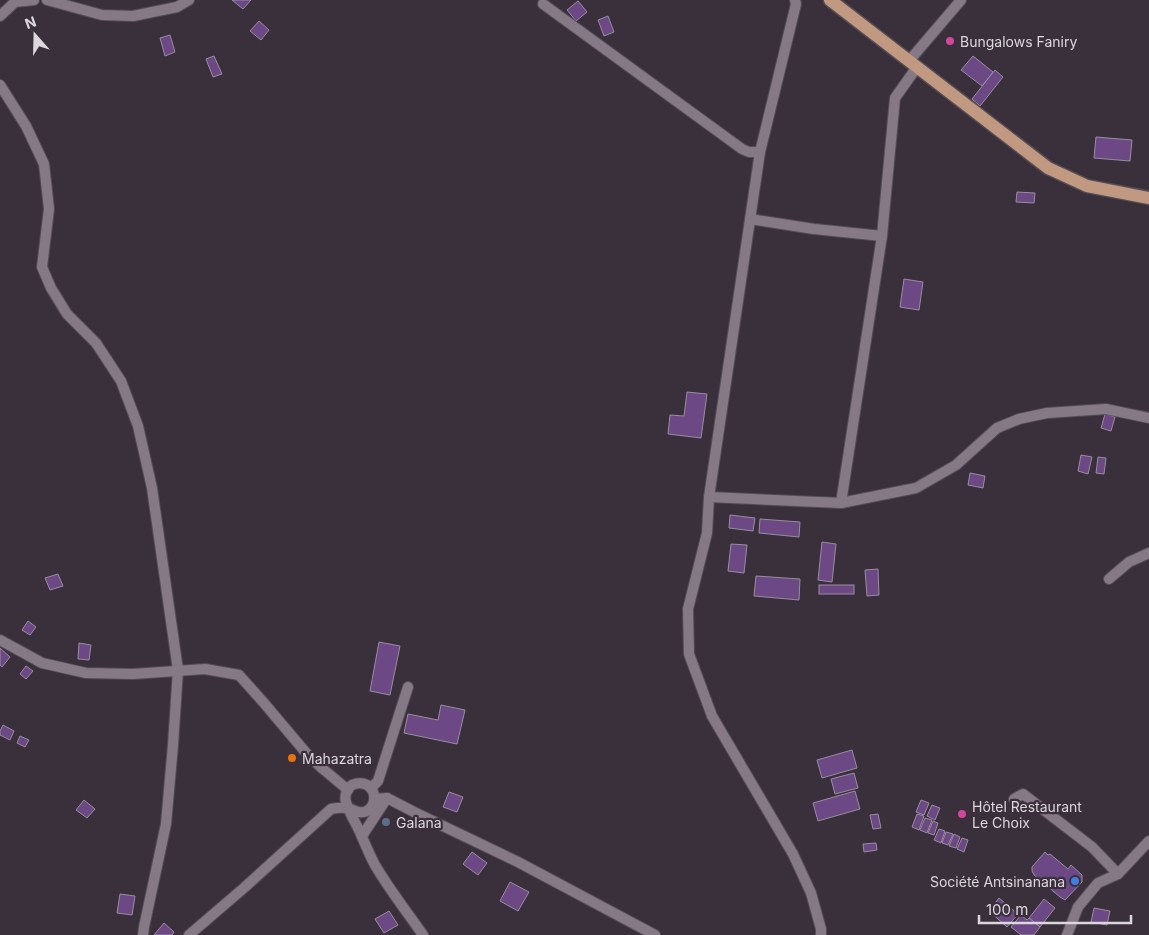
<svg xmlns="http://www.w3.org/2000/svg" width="1149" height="935" font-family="Inter,sans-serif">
<rect width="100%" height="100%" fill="#3a303b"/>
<g fill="#6c4984" stroke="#978e9e">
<polygon points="232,0 251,0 243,9"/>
<polygon points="578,1 587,12 576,21 567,10"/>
<polygon points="608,16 614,32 604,36 598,20"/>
<polygon points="259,21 269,30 261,40 250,31"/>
<polygon points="170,35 175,52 165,56 160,38"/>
<polygon points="214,56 222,74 213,77 206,59"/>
<polygon points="973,56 993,72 982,86 961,70"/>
<polygon points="995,70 1003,77 980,106 972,99"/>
<polygon points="1096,137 1132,140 1130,161 1094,158"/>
<polygon points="1017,192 1035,193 1034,203 1016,202"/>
<polygon points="904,279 923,282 919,310 900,307"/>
<polygon points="687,392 707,394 701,438 668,434 670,415 684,416"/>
<polygon points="1105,414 1115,417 1111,431 1101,428"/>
<polygon points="1081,455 1092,457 1088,474 1078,471"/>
<polygon points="1098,457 1106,458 1104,474 1096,473"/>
<polygon points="970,473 985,476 983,488 968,485"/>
<polygon points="730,515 755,518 753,531 729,528"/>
<polygon points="760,519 800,522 799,537 759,533"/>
<polygon points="822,542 836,544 832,582 818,580"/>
<polygon points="731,544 747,545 744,573 728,571"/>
<polygon points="878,569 879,595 867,596 865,570"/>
<polygon points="58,574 63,586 50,590 45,578"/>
<polygon points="756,576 800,579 799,600 754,596"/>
<rect x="819" y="585" width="35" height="9"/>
<polygon points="28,621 36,627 30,635 22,630"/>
<polygon points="379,642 400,646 390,695 370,691"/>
<polygon points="79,643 91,645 89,660 78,659"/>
<polygon points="0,648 10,657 2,667 0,665"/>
<polygon points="26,666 33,671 26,679 20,674"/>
<polygon points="441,705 465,710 457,744 404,733 408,714 438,720"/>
<polygon points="3,725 14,731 10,740 0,735 0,731"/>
<polygon points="20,736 29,740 25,747 17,743"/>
<polygon points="852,750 857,768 822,778 817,760"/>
<polygon points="854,773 858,788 835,794 831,779"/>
<polygon points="855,791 860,809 818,821 813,803"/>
<polygon points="449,792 463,797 457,812 443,807"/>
<polygon points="84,800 95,809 87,818 76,810"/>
<polygon points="921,800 929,803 924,815 916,812"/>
<polygon points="932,805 940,808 935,820 927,816"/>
<polygon points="878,814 881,828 873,829 870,815"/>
<polygon points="917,814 924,816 919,830 912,827"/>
<polygon points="925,818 932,820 927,833 920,830"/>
<polygon points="933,821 938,823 934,835 928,833"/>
<polygon points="939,829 945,831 941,843 934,840"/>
<polygon points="946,832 953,834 948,845 942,843"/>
<polygon points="954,834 960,837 956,848 949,846"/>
<polygon points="962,838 968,840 964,852 957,849"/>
<polygon points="876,843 877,850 864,852 863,844"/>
<polygon points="472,852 487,863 478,875 463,864"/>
<polygon points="1045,852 1048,855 1050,854 1068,869 1071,865 1082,875 1082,882 1065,900 1060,897 1034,875 1032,871 1032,867"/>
<polygon points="510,882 529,892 518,911 500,901"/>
<polygon points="120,894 135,896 132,915 117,913"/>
<polygon points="999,898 1018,914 1007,927 989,911"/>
<polygon points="1044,899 1055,908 1040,927 1029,918"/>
<polygon points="1094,908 1110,911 1107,925 1091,922"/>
<polygon points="389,911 398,925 384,933 375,919"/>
<polygon points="1021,915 1027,920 1029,918 1040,927 1034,935 1021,935 1011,927"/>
<polygon points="164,923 174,932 172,935 154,935"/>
</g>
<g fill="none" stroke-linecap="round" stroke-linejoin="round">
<g stroke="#554d56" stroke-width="12">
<g id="minor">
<polyline points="47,0 102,15 133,16 177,7 189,0"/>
<polyline points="795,0 796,4 760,152 709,497 707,533 688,609 689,654 712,716 793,854 811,893 821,929 821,935"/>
<polyline points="543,4 742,149 749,152 760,152"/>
<polyline points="0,16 15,2 34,0"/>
<polyline points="909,61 961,0"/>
<polyline points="0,85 26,126 44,164 49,209 42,267 51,288 67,314 96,343 121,381 138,426 152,488 178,670 173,745 166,824 144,927 143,935"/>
<polyline points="750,219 814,229 882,236"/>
<polyline points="709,497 841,503 882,236 895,98 917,67"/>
<polyline points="841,503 916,488 956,465 997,428 1019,419 1047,413 1106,409 1149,418"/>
<polyline points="1109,579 1129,562 1149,553"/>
<polyline points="0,640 42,663 86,673 133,674 205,669 239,675 264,703 307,754 323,769 348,790"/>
<polyline points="371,788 378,781 408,687"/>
<polyline points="375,799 387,798 416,813 518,862 655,935"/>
<polyline points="1014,799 1023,794 1092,847 1118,874"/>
<polyline points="362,836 387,798"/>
<path d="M189,935l56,-48 86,-78c5,-1 10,-2 15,-1 7,0 10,6 18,4 12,-3 14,-21 3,-27 -4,-2 -10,-2 -15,0 -5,3 -8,11 -6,17 2,8 9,20 13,28 5,11 10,24 16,35 14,24 32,47 48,70"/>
<polyline points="1067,935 1078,907 1098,883 1118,874 1149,841"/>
</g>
</g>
<g stroke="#554d56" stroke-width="15">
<polyline id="major" points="830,0 1048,168 1087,186 1149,198"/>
</g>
<use href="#minor" stroke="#857986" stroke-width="10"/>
<use href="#major" stroke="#c19880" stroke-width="12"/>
</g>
<g fill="#d1479c" stroke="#3a303b" stroke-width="2">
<circle cx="950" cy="41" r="5"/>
<circle cx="962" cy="814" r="5"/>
</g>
<circle fill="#e8710a" stroke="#3a303b" stroke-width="2" cx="292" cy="758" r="5"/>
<circle fill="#5c6f8a" stroke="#3a303b" stroke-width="2" cx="386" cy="822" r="5"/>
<circle fill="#3f7fe0" stroke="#3a303b" stroke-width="2" cx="1075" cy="881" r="5"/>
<g text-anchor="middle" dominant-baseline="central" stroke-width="4.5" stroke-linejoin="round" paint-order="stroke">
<g font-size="14" fill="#dcd6dd" stroke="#3a303b" text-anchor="start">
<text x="960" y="41">Bungalows Faniry</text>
<text x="302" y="758">Mahazatra</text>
<text x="972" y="806">Hôtel Restaurant<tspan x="972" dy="16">Le Choix</tspan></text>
<text x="396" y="822">Galana</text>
<text x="1065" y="881" text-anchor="end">Société Antsinanana</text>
</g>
</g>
<g transform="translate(35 35) rotate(340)" stroke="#3a303b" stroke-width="4" paint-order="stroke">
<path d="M0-4L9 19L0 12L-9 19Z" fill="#dcd6dd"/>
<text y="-8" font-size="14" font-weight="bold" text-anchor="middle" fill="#dcd6dd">N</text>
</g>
<path d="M979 915v8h152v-8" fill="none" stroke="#dcd6dd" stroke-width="2.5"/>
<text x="986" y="915" font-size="15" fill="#dcd6dd" stroke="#3a303b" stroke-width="4" paint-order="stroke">100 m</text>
</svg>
